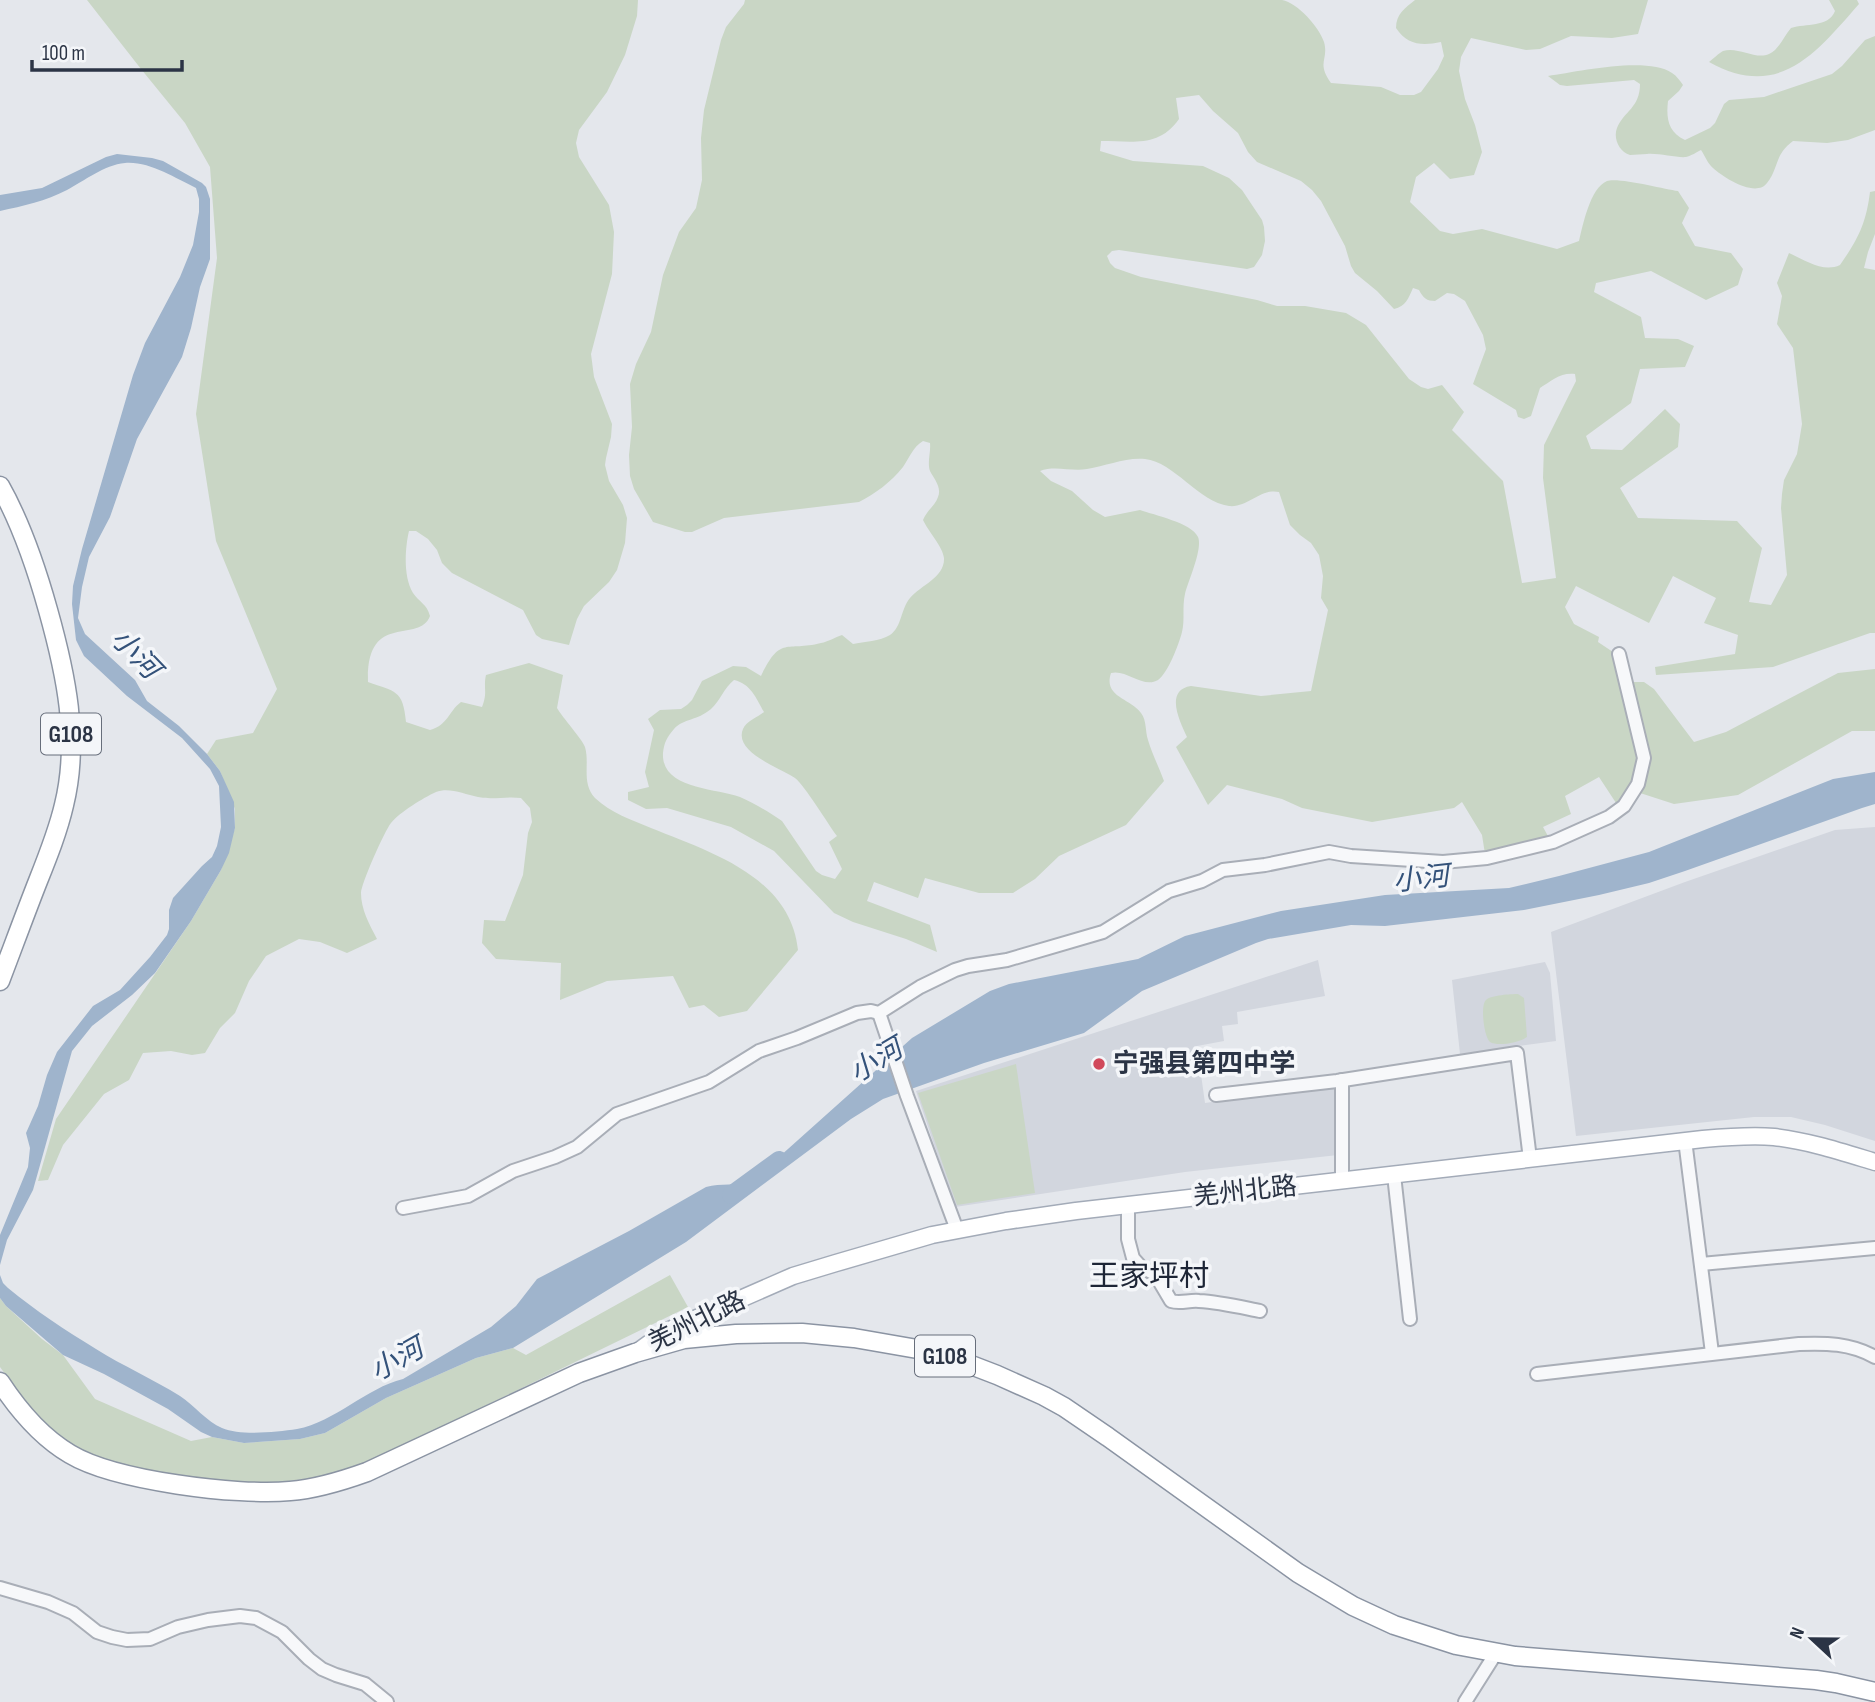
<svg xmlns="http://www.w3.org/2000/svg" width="1875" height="1702" font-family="'Sofia Sans Condensed','Noto Sans SC',sans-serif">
<rect width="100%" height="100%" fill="#e4e7ec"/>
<g fill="#d2d6de">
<polygon points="1875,827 1875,1141 1825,1125 1791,1117 1754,1117 1576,1136 1551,932 1685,882 1835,830"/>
<polygon points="1318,960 1325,996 1237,1012 1238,1024 1222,1026 1224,1041 1197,1046 1205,1103 1336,1084 1338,1155 1185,1172 955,1207 916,1091"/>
<polygon points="1545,962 1550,973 1556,1041 1460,1054 1452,980"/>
</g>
<g fill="#c9d6c5" fill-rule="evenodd">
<path d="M87,0h551l-1,16 -12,39 -18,37 -28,38 -3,13 3,14 30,48 5,27 -2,42 -21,80 3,23 18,47 -1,13 -5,21 -1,7 4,16 14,24 4,13 -2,25 -8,27 -8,12 -25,24 -7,13 -8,26 -27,-6 -6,-4 -13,-25 -71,-37 -10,-10 -5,-13 -9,-11 -12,-8h-7c-4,17 -6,46 4,62 6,9 14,11 17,23 -11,29 -64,-6 -62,66 27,10 35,7 38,40l24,8c18,-5 18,-18 31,-28l21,5c6,-15 1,-19 4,-32l43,-12 34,12 -6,33c5,9 26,32 28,39 5,17 -4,36 10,51 16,15 37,22 56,30 59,24 139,48 147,122l-51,61 -28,6 -15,-12 -15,3 -16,-32 -66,5 -47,19 1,-37 -65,-4 -14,-16 2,-23 21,1 18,-46 5,-42 4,-11 -2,-14 -9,-10c-15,-2 -28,2 -43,-1 -14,-3 -29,-10 -42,-5 -13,6 -36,20 -45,31 -6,7 -30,61 -30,70 0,16 8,31 16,46l-30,14 -27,-11 -21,-3 -33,17 -17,25 -14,32 -15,15 -15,25 -13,2 -21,-4 -28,2 -14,27 -25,14 -41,51 -15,35 -10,1 18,-62 135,-198 30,-51 14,-42v-19l-15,-38 -13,-17 9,-14 37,-7 24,-44 -61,-148 -20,-127 21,-156 -7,-91 -25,-44 -44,-54z"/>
<path d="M745,0h537c16,3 37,27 42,42 5,18 -8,20 7,41l50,4 19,8h14l7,-3 17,-23 6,-13 -3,-14c-19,4 -34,3 -45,-14 0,-14 9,-20 19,-28h233l-10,34 -26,4 -41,-2 -31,13 -14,1 -55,-12 -10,19 -2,14 6,28 10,26 7,27 -8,23 -24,4 -16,-16 -18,14 -6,25 30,29 13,3 29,-5 75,20 22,-8c4,-16 11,-53 28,-60 11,-4 57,8 71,10l11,17 -7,15 13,23 36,7 12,16 -5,16 -32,15 -55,-29 -55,12 -2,9 47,25 4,21 33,1 16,7 -9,21 -45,2 -9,34 -45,33 5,13 31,1 43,-41 15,15 -2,23 -58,41 18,30 99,3 25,27 -13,54 22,3 16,-30 -6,-67 1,-14 2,-14 13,-26 5,-30 -9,-76 -16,-24 5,-28 -5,-13 12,-30c16,7 34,20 51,12 18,-26 26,-41 30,-73l5,-1v43l-7,18 -4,16 11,2v363h-5l-97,34 -117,8 -1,-8 80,-13 3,-19 -34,-12 12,-25 -43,-22 -24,47 -73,-37 -11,21 9,17 25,13 -1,5 15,10 26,102v19l-21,33 -19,-29 -34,19 6,18 -28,13 6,11 -64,16 -3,-19 -20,-33 -8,6 -82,14 -70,-14 -20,-9 -55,-14 -19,20 -32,-58 11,-10c-7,-15 -23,-47 4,-51l70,10 50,-5 17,-81 -7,-12 2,-22 -4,-21 -8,-12 -11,-8 -10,-10 -11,-33c-19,-4 -31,16 -50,14 -30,-4 -55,-44 -84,-47 -19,-2 -39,7 -58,10 -15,3 -32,-4 -47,2l11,10 21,10 21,19 12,7 35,-7c14,5 52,13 58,27 5,12 -10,44 -13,57 -3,13 0,26 -3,38 -3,12 -14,41 -24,48 -15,9 -31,-11 -47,-7 -8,24 19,25 30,40 6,8 4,18 7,27 4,14 11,27 16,41l-38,44 -67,31 -24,23 -22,14h-34l-54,-15 -7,20 -44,-16 -7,19 63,24 7,27 -31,-13 -53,-17 -19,-9 -60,-62 -43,-24 -64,-19 -21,1 -18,-9v-8l21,-5 -4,-15 9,-42 -6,-11 12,-9 21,-1 6,-4 5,-5 10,-19 31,-15 13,1 15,9c20,-41 24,-24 60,-33 7,-1 14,-6 21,-8l11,9c11,-2 27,-3 37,-9 12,-8 11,-27 20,-37 11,-13 35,-21 34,-40 -1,-11 -16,-27 -21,-38 4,-10 12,-14 15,-23 4,-10 -4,-18 -8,-26 -3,-9 1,-19 0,-28l-7,-2c-10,6 -14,17 -20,26 -12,15 -28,27 -44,35l-135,16 -32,14h-7l-32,-10 -19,-33 -4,-13 -1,-21 3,-28 -2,-43 6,-20 15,-32 12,-57 16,-43 17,-24 6,-28 -1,-42 3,-28 17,-70 5,-13 18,-23zM1199,95l14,16 25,22 10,19 9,10 44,19 11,9 9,11 24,45 6,20 4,7 22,18 17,18c12,-3 14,-10 19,-21l6,2c4,8 8,11 16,11l12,-8 7,1 11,7 18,34 3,14 -13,35 43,26 2,7 6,2 7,-3 9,-28c11,-7 21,-16 35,-14l1,7 -32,64 -1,33 13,100 -34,5 -19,-102 -51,-51 12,-18 -22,-27 -14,4 -7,-2 -12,-8 -43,-54 -20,-12 -41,-7h-28l-20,-6 -116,-23 -26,-9 -5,-5 -3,-7 5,-5 7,-1 128,19 7,-2 8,-12 3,-14 -1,-14 -2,-7 -20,-30 -13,-12 -26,-12 -70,-5 -33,-10 1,-10c31,0 58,7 78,-22l-3,-21zM734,680c17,4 22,18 30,32 -6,5 -18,9 -21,17 -10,23 39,40 52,49 10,8 33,46 42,58l-8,6 13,27 -7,10 -13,-4 -6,-4 -34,-50c-13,-9 -28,-18 -42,-24 -25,-9 -79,-8 -77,-44 1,-10 4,-16 11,-24 10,-11 23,-8 37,-20 9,-8 13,-21 23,-29z"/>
<path d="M1829,0h28l2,4c-43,49 -80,97 -150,58 4,-3 10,-9 14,-11 15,-5 32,9 46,3 10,-4 15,-18 22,-26 15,-5 37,0 44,-17z"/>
<path d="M1875,36v94l-27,10 -21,3 -34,-2c-19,14 -14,27 -26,42 -11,15 -43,-5 -54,-15 -5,-4 -8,-12 -12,-18 -4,2 -10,6 -15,7 -9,1 -27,-4 -39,-3 -5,0 -12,1 -17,1 -11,-3 -17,-17 -13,-27 7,-17 23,-20 23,-44l-6,-4 -67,6 -7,-1 -12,-9c29,-4 99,-20 124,-3 5,3 8,8 11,12l-4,6 -11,10c-2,17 0,31 17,39l25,-12 5,-5 9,-19 5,-4 35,-3 68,-23 10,-8 23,-26z"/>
<polygon points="1875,669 1875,731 1852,731 1738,795 1674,804 1637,792 1648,760 1632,682 1644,682 1654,689 1694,742 1726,732 1838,673"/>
<path d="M1518,994l6,4 3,39c-7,5 -29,10 -37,5 -6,-5 -10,-37 -4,-42 5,-5 25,-6 32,-6z"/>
<polygon points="1016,1064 1035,1193 957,1205 918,1093"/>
<polygon points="670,1275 688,1307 368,1463 329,1476 272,1483 241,1485 180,1477 113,1463 92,1455 55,1434 38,1419 0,1367 0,1298 6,1306 42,1339 63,1355 95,1399 191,1441 212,1437 244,1443 300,1439 325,1433 386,1398 476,1358 513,1348 526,1355"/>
</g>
<g fill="#9fb4cc">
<path d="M117,154l35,4 11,3 39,22 4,4 4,12v60l-10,28 -9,41 -9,29 -45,82 -27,78 -21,40 -7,30 -4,31 7,16 50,46 12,21 32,25 28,28 13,17 14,31 1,26 -6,25 -8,17 -30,51 -36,52 -23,22 -40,31 -20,25 -39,139 -26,50 -7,25v-30l28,-68 2,-19 -4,-15 12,-27 9,-31 10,-23 36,-46 27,-16 30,-33 17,-22 2,-6v-19l4,-12 29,-32 10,-9 5,-11 4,-19 -2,-41 -9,-17 -28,-31 -55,-42 -43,-40 -8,-16 -4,-36 1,-18 9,-37 51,-174 12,-32 35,-66 13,-32 6,-33v-13l-3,-11c-21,-10 -47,-27 -71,-25 -21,2 -41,18 -58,27 -21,11 -44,16 -67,21v-16l42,-7 64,-31z"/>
<path d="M1875,772v32l-13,4 -177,63 -36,12 -50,12 -75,15 -139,16 -34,-1 -83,14 -12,4 -114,48 -58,42 -100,30 -101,36 -32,20 -165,123 -173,106 -37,10 -90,40 -61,35 -25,6 -56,4 -32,-6 -11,-5 -33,-23 -64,-35 -41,-19 -57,-49 -6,-8v-23l3,8 5,5c28,23 57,42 88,61 27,17 57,30 84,47 14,9 27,26 42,32 19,8 54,4 75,1 38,-7 69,-41 106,-50l88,-52 25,-21 21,-27 92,-48 77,-44c15,-4 30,-1 45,-5l161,-144 78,-47 19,-7 129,-25 47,-23 96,-25 104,-16 124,-7 50,-12 90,-24 184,-73z"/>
</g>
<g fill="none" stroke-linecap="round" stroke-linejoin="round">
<polyline stroke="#9fb4cc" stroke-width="18" points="731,1195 779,1160"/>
<g stroke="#a9aeb7" stroke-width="16">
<g id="minor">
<polyline points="879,1013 907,1096 957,1230"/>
<polyline points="1342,1080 1342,1181"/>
<polyline points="1216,1095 1337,1081 1517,1053 1530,1159"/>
<polyline points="1685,1140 1712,1353"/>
<polyline points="1394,1175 1410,1319"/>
<path d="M1128,1205v34l5,19 8,9 14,7 16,27c9,3 18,-1 28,0 20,1 41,6 61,10"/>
<polyline points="403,1208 468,1196 513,1171 555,1157 577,1147 617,1114 709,1082 759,1051 797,1038 857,1013 871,1011 879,1013 920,987 955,970 968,966 1007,960 1103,932 1169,891 1202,881 1223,870 1265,865 1329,852 1351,856 1443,862 1487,858 1553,842 1609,817 1624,806 1638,784 1644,758 1619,654"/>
<polyline points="1701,1264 1875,1248"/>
<path d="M1537,1374l262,-30c27,-1 51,-1 76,13"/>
<polyline points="0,1588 48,1602 73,1613 97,1632 112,1637 127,1640 150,1639 178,1627 208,1620 240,1616 256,1618 282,1632 309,1659 322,1669 336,1675 365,1684 387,1702"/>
<polyline points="1465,1702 1496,1653"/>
</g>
</g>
<g stroke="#a3abb8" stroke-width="19">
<path id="major" d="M640,1350l25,-18 128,-56 43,-13 96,-28 74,-14 70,-10 627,-72c23,-2 47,-4 71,-2 35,4 68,15 101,25"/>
</g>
<g stroke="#8b94a3" stroke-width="21">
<g id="highway">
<path d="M0,486c22,39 36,81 48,124 18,64 32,130 16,195 -6,26 -16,51 -26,76 -13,33 -25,66 -38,100"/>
<path d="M0,1382c19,29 41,55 70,72 45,27 168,42 220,37 27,-2 52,-10 77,-19l212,-99 56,-20 49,-14 52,-5 66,-1 52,5 69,12 35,10 39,15 47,21 20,11 44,30 190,136 55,33 41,19 62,20 59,11 301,24 20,3 39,9"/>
</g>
</g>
<use href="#minor" stroke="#f7f8fa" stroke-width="12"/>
<use href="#major" stroke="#fff" stroke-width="16"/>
<use href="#highway" stroke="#fff" stroke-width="18"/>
</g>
<circle fill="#d1495b" stroke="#f4f6f9" stroke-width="2.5" cx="1099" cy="1064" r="7"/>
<g text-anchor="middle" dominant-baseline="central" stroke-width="7" stroke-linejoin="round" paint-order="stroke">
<g fill="#f4f6f9" stroke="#676e7b" stroke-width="2">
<rect x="41" y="713.5" width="60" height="41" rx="5"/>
<rect x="915" y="1335.5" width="60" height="41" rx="5"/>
</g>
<g font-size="24" font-weight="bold" fill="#2b3445">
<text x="71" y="734">G108</text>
<text x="945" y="1356">G108</text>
</g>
<g font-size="26" font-weight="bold" fill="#2b3445" stroke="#f4f6f9" text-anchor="start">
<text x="1113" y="1064">宁强县第四中学</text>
</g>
<g font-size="26" fill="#2b3445" stroke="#f4f6f9">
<text transform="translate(1245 1192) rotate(-6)">羌州北路</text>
<text transform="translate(697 1322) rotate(-26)">羌州北路</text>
</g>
<g font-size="28" font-style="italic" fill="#34527a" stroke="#f4f6f9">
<text transform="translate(135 654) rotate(46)">小河</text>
<text transform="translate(1421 879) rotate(-6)">小河</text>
<text transform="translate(876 1061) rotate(-31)">小河</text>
<text transform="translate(397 1360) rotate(-29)">小河</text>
</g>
<g font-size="30" fill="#1d2536" stroke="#f4f6f9">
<text x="1149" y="1277">王家坪村</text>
</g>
</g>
<g transform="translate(1812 1639) rotate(292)" stroke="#f4f6f9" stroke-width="5" paint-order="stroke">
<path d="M0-5L12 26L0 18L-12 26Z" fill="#2b3445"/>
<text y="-10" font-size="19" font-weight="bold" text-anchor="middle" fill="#2b3445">N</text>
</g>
<path d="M32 60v10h150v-10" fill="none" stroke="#2b3445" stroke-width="3.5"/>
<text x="42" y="60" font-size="21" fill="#2b3445" stroke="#f4f6f9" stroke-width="5" paint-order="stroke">100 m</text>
</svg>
